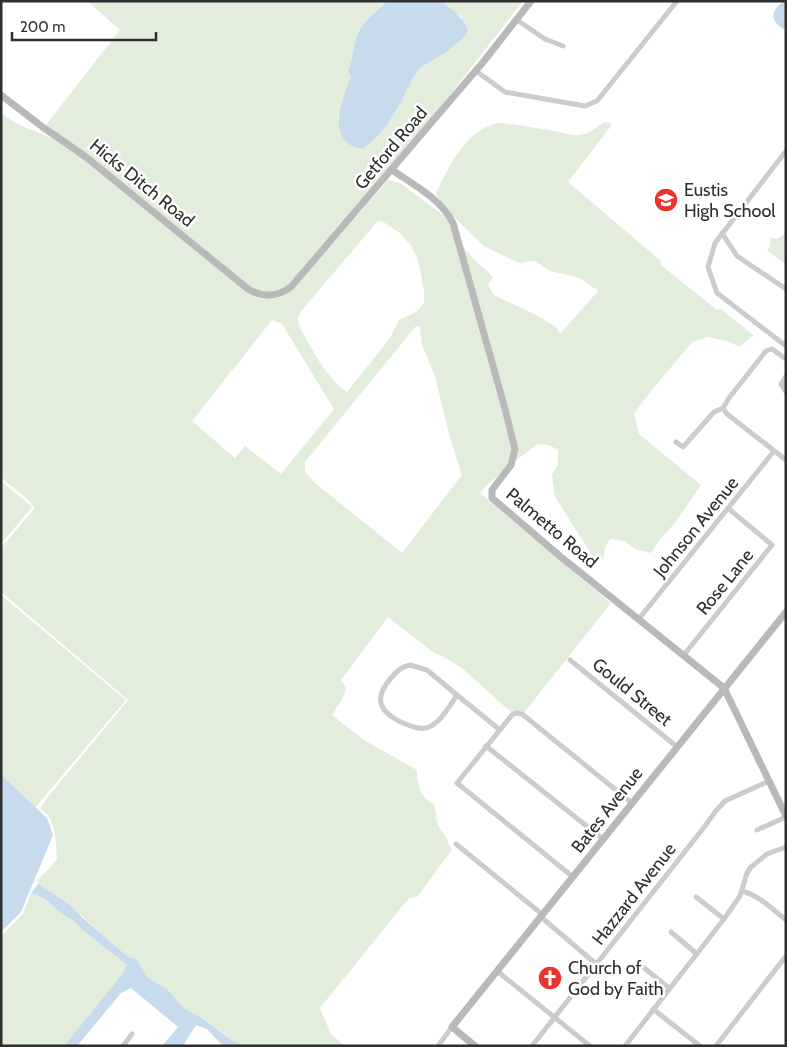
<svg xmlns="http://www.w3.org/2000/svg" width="787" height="1047" font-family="Cabin,sans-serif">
<rect width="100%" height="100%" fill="#fff"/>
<g fill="#e3eddc" fill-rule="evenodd">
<path d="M87,1h300c-11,10 -23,19 -29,32 -5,12 -5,26 -10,38l3,6 -13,42 25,30 10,-8 15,-17 13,-22 12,-24 8,-11 24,-14 16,-13 1,-23 -9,-5 -11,-11h81l-77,99 1,1 -158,184c-14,10 -25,9 -39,2l-205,-161 75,-96z"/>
<path d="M1,113c20,16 43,20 65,32l194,153c13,1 22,-1 33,-8l95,-110 12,3 47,35 3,6 62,225 -1,8 -6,13 -19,16 -6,7 131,110 -88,111h-10l-50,-45 -19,-12 -10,-4 -46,-36 -47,63 5,8c-1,9 -9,18 -14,27l32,25 53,30c0,15 3,27 17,35l4,20 7,11 7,14 -35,47 -8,1 -89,110 11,26 14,12h-100l-14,-6 -31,-23 -15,-8 -19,-21 -18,-10 -11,-18 -10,-4 -15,-12 -35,-33 -14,-11 -22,-14 -4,-6 12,-11 8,-10c-1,-13 -1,-31 -8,-42 -2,-3 -6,-6 -9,-9l8,-11 80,-97 -127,-108v-44l34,-40c-9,-12 -22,-20 -34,-30zM382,221l19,13 10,12 7,13 6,32v12l-8,9 -17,8 -9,18 -43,54c-20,-13 -36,-44 -48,-66l-1,-8 4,-8 75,-88zM272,320l10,4 52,85 -53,65 -36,-28 -10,12 -43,-37zM416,326l4,1 2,18 13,31 15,62 12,37 -60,78 -87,-70 -10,-11v-10z"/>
<path d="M604,122l6,1 1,3 -43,56 93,79v4l56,45 4,-1 32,26 -13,12 -13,-6 -19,-4 -16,5 -49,59 -9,13 5,20 62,51 -27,39 -14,15 -9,14 -16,-4 -11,-8 -14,-2 -5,9 -2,12 -9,-2 -39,-61 -3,-22 6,-10v-15l-9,-5 -11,-1 -23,17 2,-12 -56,-205 10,12 22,21 -5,8 6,10 46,22 16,10 4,7 38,-43 -18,-13 -30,-7 -15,-10 -16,2 -35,-17 -32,-31 -12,-14 -4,-8c13,-26 29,-63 62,-70 5,-1 48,7 57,8 24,6 29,7 49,-9z"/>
<polygon points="786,233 786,265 767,250 770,246 770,237 777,239"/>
<polygon points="1,481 32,507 1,544"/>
<polygon points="1,595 126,700 1,848"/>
<path d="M31,893c13,3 21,12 30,20 7,5 14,7 19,15l47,37 -5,9 -58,72h-63v-110l22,-22z"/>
</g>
<g fill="#c8dbed">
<path d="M387,1h55c10,10 23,16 26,31l-7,8 -16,13 -24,14 -8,11 -12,24 -13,22 -15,17 -10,8c-38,-6 -22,-48 -12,-72l-3,-6c5,-12 5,-25 10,-38 6,-13 19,-22 29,-32z"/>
<path d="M786,1v29h-1c-4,-3 -8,-5 -10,-9 -5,-8 3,-17 11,-20z"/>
<polygon points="1,775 47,818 53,835 21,912 1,932"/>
<path d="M39,883l2,3c15,9 30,18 42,32l44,38 10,4 11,18 18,10 19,21 15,8 31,23 14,6h-22l-16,-17 -11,-4 -13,21h-21l16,-19 -47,-39 -10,5 -44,53h-13l58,-72 5,-9 -47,-37c-5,-8 -12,-10 -19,-15 -9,-8 -17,-17 -30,-20z"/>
</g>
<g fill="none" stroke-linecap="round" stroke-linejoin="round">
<g stroke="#ccc" stroke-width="5">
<polyline points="517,20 545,39 563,46"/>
<polyline points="476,71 505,92 585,106 597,101 677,1"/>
<polyline points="786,151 715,243 708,267 717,293 786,346"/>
<polyline points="722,233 737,256 786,289"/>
<polyline points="786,376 781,384 786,392"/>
<polyline points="723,408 727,414 786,460"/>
<polyline points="676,442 683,447 714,412 723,408 729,398 766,351 772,349 786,359"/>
<polyline points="638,620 774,451"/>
<polyline points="683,656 772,545 729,509"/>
<polyline points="570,660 676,746"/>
<path d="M410,665l17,5 30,25c-7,10 -16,27 -28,32 -8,4 -19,-1 -26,-4 -24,-11 -30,-24 -12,-45 6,-7 10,-11 19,-13z"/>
<polyline points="457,695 500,730"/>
<polyline points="486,746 603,839"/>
<polyline points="757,830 786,817"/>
<polyline points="456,844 543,915"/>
<polyline points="573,877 457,783 512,715 516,713 522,714 632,803"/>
<path d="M742,891c18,5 30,18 44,29"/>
<polyline points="696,897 724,919"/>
<polyline points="541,917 596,964"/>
<polyline points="671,932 697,954"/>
<polyline points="643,967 669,988"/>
<polyline points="497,971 590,1046"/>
<polyline points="653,1009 700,1046"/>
<polyline points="123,1046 132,1034"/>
<polyline points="438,1046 452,1027"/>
<polyline points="532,1046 705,826 715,812 725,801 769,781"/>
<polyline points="625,1046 724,919 740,896 747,873 751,867 767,854 786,847"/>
<polyline points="716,1046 786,956"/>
</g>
<g stroke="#b9b9b9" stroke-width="7">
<path d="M1,95l43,33 42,29 162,132c15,9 29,8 43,-2l193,-226 47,-60"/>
<path d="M392,170c22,15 49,29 61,53l52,186 10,40 -4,16 -19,25v8l69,59 163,131 62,128"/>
<polyline points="475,1046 452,1027 786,612"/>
</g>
</g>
<defs>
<g id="school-disc" transform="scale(1.25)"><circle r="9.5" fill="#e9352e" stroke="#fff"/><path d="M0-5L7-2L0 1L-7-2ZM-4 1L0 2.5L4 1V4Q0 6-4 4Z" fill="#fff"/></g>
<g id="church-disc" transform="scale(1.25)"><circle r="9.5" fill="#e9352e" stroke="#fff"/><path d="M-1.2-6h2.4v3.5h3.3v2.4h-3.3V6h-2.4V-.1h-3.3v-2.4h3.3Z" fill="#fff"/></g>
</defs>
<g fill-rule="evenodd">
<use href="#school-disc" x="666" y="200"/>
<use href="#church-disc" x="550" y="978"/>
</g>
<g text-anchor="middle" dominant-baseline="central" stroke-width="5" stroke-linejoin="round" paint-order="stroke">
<g font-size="18" fill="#2f2f2f" stroke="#fff">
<text transform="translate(391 148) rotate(-50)">Getford Road</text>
<text transform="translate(142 183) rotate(39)">Hicks Ditch Road</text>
<text transform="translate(696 527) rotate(-51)">Johnson Avenue</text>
<text transform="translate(552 528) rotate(40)">Palmetto Road</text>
<text transform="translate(725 582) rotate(-51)">Rose Lane</text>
<text transform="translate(632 692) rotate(39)">Gould Street</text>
<text transform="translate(607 810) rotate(-52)">Bates Avenue</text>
<text transform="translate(634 894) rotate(-52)">Hazzard Avenue</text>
</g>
<g font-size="18" fill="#2f2f2f" stroke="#fff" text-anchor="start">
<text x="684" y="190">Eustis<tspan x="684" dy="21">High School</tspan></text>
<text x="568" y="968">Church of<tspan x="568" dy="21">God by Faith</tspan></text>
</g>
</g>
<rect width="787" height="1047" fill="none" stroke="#2f2f2f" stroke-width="5"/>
<path d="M12 32v8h144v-8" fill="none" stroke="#2f2f2f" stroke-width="2.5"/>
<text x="20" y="32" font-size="15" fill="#2f2f2f" stroke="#ffffff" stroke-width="4" paint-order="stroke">200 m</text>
</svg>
